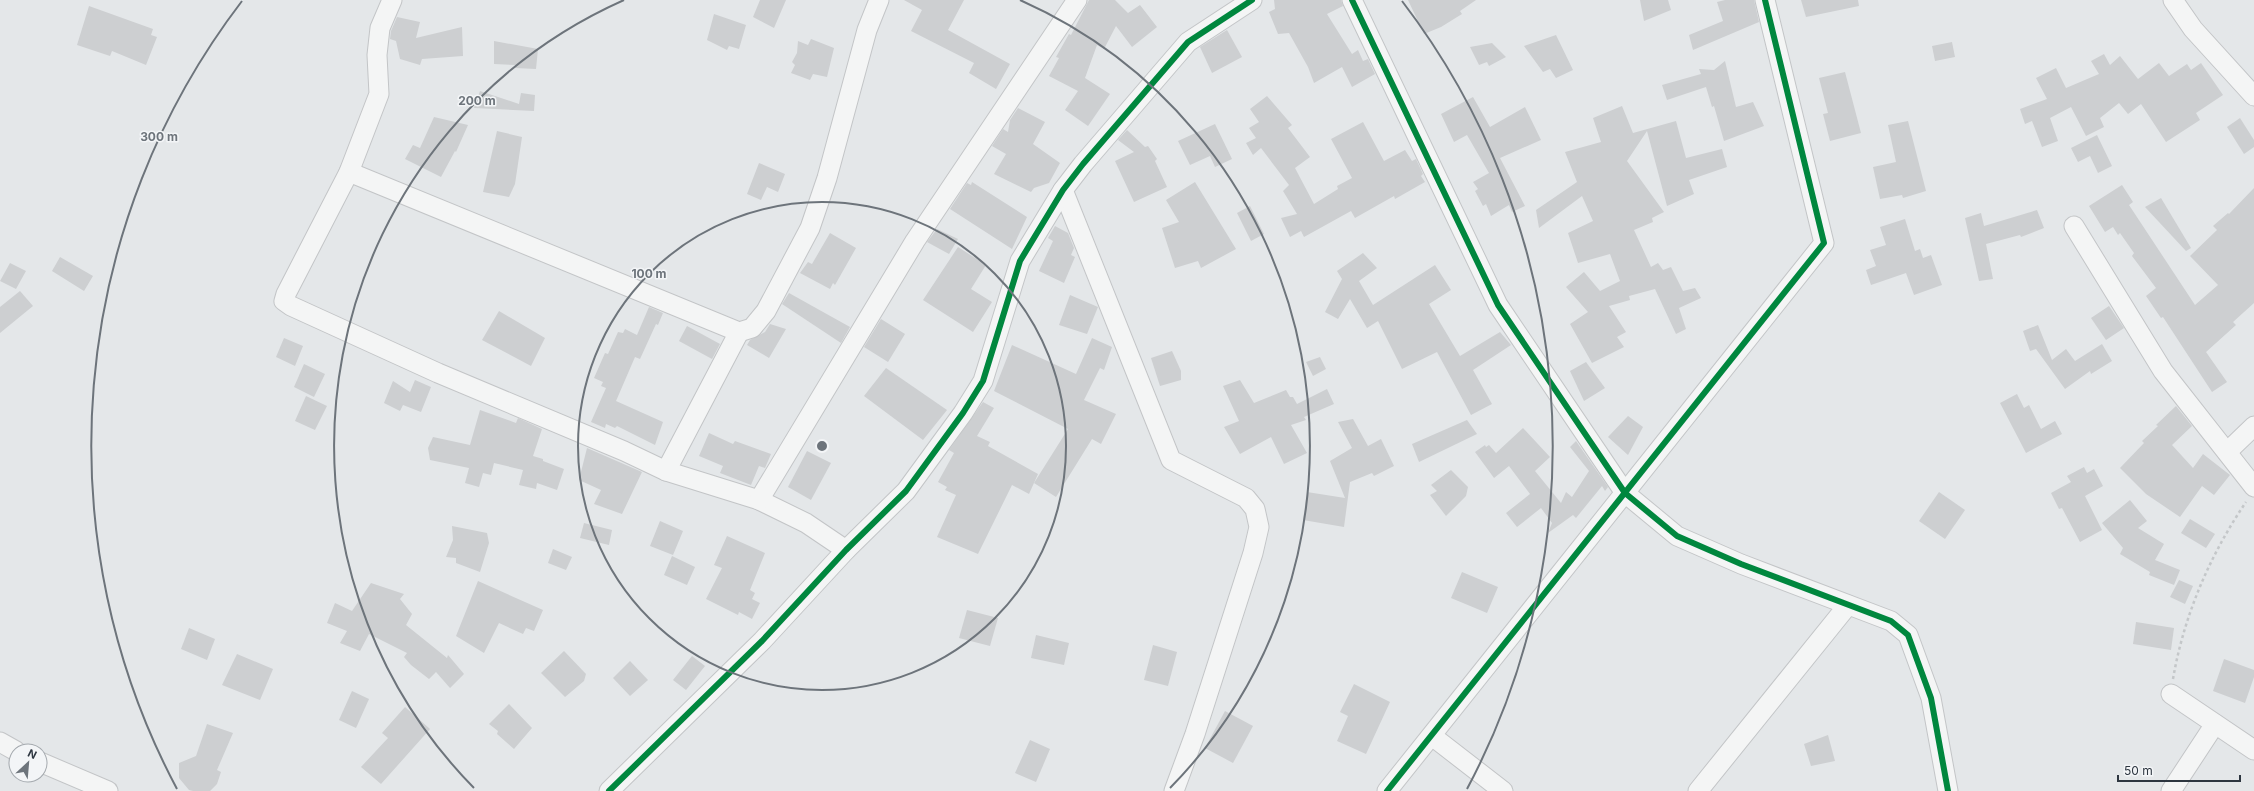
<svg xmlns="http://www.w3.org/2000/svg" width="2254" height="791" font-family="Inter,sans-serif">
<rect width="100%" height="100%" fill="#e4e7e9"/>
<g fill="#cdcfd1">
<polygon points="760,0 786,0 774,28 753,17"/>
<polygon points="904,0 964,0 948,30 1010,64 996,89 969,73 974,63 911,31 922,10"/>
<polygon points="1089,0 1115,0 1128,13 1140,5 1157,27 1132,47 1116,26 1104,49 1097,45 1085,78 1110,94 1088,126 1065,110 1078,91 1049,76 1059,58 1056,57 1069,34 1071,35"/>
<polygon points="1274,0 1341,0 1343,6 1327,14 1352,54 1358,50 1363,61 1368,59 1375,74 1352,87 1342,67 1314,83 1308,67 1289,33 1278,34 1269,12 1275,9"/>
<polygon points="1408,0 1476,0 1460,11 1462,14 1441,27 1424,34"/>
<polygon points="1640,0 1668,0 1671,10 1644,21"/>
<polygon points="1725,0 1754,0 1759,22 1693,50 1689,35 1723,21 1717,2"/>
<polygon points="1801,0 1858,0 1859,6 1806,17"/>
<polygon points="89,6 153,29 151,35 157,37 146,65 112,51 110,56 77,45"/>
<polygon points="714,14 746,25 739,49 729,46 727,50 707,40"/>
<polygon points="397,17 420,22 416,38 462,27 463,56 422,59 420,65 400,59 396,41 390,39 391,31"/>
<polygon points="1227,30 1242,57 1212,73 1200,47"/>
<polygon points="1556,35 1573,70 1556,78 1550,69 1543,72 1524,46"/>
<polygon points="811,39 834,48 827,77 813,74 810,80 791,73 795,65 792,62 797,53 798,41 808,45"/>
<polygon points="494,41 538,49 536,69 515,68 516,65 494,64"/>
<polygon points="1952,42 1955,57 1935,61 1932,46"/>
<polygon points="1492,43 1506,57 1489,66 1487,62 1479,65 1470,47"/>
<polygon points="2104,54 2110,65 2120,56 2138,79 2159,63 2169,76 2187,64 2191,70 2201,63 2223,95 2196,113 2200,120 2166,142 2141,104 2128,114 2119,103 2100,118 2104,127 2086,136 2071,107 2050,118 2058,141 2042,147 2032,121 2025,124 2020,109 2047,99 2036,78 2056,68 2066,88 2099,74 2091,61"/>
<polygon points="1725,61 1736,107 1753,102 1764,126 1724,141 1714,106 1712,107 1706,87 1667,100 1662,85 1701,74 1699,69 1714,70"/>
<polygon points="1845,72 1861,133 1830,141 1823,114 1828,113 1819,78"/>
<polygon points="480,91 519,104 521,93 535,95 534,111 474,108"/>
<polygon points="1267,96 1292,125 1288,128 1310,157 1295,168 1314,204 1338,189 1337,186 1352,178 1331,139 1363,122 1384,161 1405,150 1412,161 1416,159 1423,174 1421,176 1425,182 1395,199 1394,196 1355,218 1351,211 1304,237 1301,231 1290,237 1281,218 1297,214 1283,191 1289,185 1261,148 1253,155 1246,143 1256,138 1249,128 1259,122 1250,109"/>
<polygon points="1473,97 1490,127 1525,107 1541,140 1500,158 1525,206 1512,212 1509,205 1491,216 1486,204 1483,206 1475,191 1478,189 1473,182 1489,173 1467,135 1454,142 1441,114"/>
<polygon points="1622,106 1633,133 1676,121 1686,158 1722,149 1727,167 1689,180 1694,194 1667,206 1647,131 1627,161 1664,212 1652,218 1653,222 1634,230 1651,267 1658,263 1663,270 1671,267 1683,291 1695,288 1701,298 1679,308 1686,329 1676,334 1655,289 1629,296 1630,300 1609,306 1626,332 1617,337 1624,347 1592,363 1570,324 1588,312 1566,287 1584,272 1600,291 1620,281 1610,254 1578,263 1568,233 1593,221 1582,196 1539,228 1536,210 1577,182 1565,152 1601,142 1593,118"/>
<polygon points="1018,108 1045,122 1033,144 1060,163 1049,183 1034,188 1031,192 994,174 1006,154 992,146 1003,129 1008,132 1010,120"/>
<polygon points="434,117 468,125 456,152 455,151 441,177 405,159 413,145 420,148"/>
<polygon points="2240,118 2254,140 2254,147 2244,154 2227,127"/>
<polygon points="1908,121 1926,191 1903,198 1902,195 1880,199 1873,167 1896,162 1888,125"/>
<polygon points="1215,124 1232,159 1215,167 1210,156 1190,165 1178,141"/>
<polygon points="1127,130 1145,147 1148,146 1157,159 1155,161 1167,187 1134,202 1115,161 1134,152 1118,140"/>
<polygon points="497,131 522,137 515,184 509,197 483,192"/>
<polygon points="2097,135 2112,166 2098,173 2090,156 2078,162 2071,148"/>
<polygon points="759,163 785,174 778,192 767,187 761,200 747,194"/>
<polygon points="972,182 1027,217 1012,249 950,209 967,183 971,185"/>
<polygon points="1195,182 1236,249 1201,268 1198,261 1175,268 1162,228 1179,222 1166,200"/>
<polygon points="2122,185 2133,202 2129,205 2195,305 2218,285 2190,256 2217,230 2213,226 2228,213 2229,214 2254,188 2254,303 2233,322 2236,325 2206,352 2227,382 2212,392 2163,317 2161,318 2146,296 2156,288 2132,256 2134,253 2120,233 2118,235 2113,227 2105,232 2089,206"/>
<polygon points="2161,198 2191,248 2186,251 2145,207"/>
<polygon points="1250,206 1264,234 1251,241 1237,213"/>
<polygon points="2037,210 2044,228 2021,237 2020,235 1986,244 1993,279 1979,281 1965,218 1981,213 1984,226"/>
<polygon points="1905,219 1915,251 1920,249 1923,258 1931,255 1942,285 1914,295 1906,273 1871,285 1866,270 1876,266 1870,250 1886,245 1880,227"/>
<polygon points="1055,226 1068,233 1074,248 1071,255 1075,257 1064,283 1039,271 1053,241 1048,238"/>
<polygon points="937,229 958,239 949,254 927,242"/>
<polygon points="830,233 856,248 835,285 833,283 830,289 800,273 808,262 812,264"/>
<polygon points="958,247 986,265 971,289 992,302 973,332 923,300"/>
<polygon points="1363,253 1377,268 1359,281 1373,305 1435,265 1451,290 1429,304 1460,356 1500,332 1511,345 1473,370 1492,404 1471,415 1437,352 1402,369 1378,321 1367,328 1350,299 1338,319 1325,312 1342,279 1337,271"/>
<polygon points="60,257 93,276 84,291 52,271"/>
<polygon points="10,263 26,271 16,289 0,281"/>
<polygon points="20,291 33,306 0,333 0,307"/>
<polygon points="789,293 850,327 841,343 782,304"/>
<polygon points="1070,295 1098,307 1087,334 1059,325"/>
<polygon points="2109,306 2124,328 2106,340 2091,318"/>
<polygon points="649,307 663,313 658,325 656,324 640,359 635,357 616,401 663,422 655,445 617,426 615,428 606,424 605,428 591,422 606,388 601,386 603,382 594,378 605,353 608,354 618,332 623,333 625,329 637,335"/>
<polygon points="499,311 545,338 531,366 482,340"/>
<polygon points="881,319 905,334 888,362 864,347"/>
<polygon points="770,324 786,329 769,358 747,345 750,340 765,332"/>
<polygon points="2038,325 2052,360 2066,349 2075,361 2102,344 2112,361 2091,374 2090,371 2065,389 2036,349 2030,351 2023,331"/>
<polygon points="687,326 720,344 712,359 679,341"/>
<polygon points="284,338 303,346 295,366 276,357"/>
<polygon points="1092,338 1112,347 1104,370 1100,368 1084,400 1116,414 1101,444 1092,439 1056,497 1034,483 1068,429 994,391 1012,345 1076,374"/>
<polygon points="1172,351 1181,371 1181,380 1160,386 1151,358"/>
<polygon points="1320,357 1326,369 1313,376 1306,362"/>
<polygon points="1586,362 1605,388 1584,401 1570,371"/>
<polygon points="304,364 325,374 314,397 294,387"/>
<polygon points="886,368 947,410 923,440 864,396"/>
<polygon points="415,380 431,387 421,412 403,405 400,411 384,403 393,381 410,392"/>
<polygon points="1240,380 1254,403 1286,390 1290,397 1293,397 1297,404 1327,389 1334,404 1304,417 1306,420 1291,425 1307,453 1284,464 1271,437 1240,454 1224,427 1239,421 1223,386"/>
<polygon points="2017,394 2024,408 2029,405 2041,429 2055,421 2062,434 2026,453 2000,403"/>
<polygon points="306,396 327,406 315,430 295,421"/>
<polygon points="983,402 994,408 977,436 990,442 988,446 1038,474 1029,494 1012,485 978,554 937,537 956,495 945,490 947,487 938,482 954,453 949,450"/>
<polygon points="2176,406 2192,426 2172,445 2193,468 2203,454 2230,475 2214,495 2202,486 2180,517 2146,494 2120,468 2144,443 2142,441 2158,426 2156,425"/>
<polygon points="480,410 516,423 518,418 542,429 533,456 543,459 543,461 564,469 557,490 537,483 536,489 519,485 523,470 494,463 491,475 483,473 479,487 465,483 469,468 430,460 428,448 433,437 470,445"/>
<polygon points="1628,416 1643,427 1628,455 1608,437"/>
<polygon points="1353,419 1368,446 1381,439 1394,466 1374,476 1372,473 1350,482 1344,527 1303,520 1307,492 1345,498 1330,461 1352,448 1338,422"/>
<polygon points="1467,420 1477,434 1419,462 1412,444"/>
<polygon points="1523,428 1550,457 1535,471 1561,503 1566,492 1572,497 1589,471 1570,447 1576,441 1608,487 1605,491 1602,486 1576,518 1573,515 1548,533 1552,523 1541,508 1517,527 1506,513 1530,494 1509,466 1494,478 1475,452 1485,445 1486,447 1489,445 1496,453"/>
<polygon points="709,433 733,444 735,441 771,454 765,468 759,466 751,485 720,473 723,466 699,456"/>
<polygon points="587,448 642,472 622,514 594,504 601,490 579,480"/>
<polygon points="807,451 831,463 811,500 788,487"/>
<polygon points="2084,467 2087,473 2094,469 2103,486 2085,496 2102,530 2080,542 2062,508 2059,509 2051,493 2071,482 2067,476"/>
<polygon points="1451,470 1468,487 1466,496 1446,516 1430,495 1437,491 1431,485"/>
<polygon points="1939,492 1965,510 1945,539 1919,521"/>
<polygon points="2130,500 2147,521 2138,528 2164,544 2155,560 2180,570 2174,585 2149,575 2150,572 2120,554 2123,548 2102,523"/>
<polygon points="2190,519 2215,534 2206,548 2181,533"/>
<polygon points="660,521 683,531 673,555 650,546"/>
<polygon points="584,523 612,530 609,545 580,538"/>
<polygon points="452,526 487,533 489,543 480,572 456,563 456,558 446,557 453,540"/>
<polygon points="727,536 765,553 750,590 755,593 752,599 760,603 752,619 739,612 738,615 706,599 722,568 714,565"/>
<polygon points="553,549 572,557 566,570 548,563"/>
<polygon points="672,556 695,567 687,585 664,575"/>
<polygon points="1462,572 1498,587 1487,613 1451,598"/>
<polygon points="2179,580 2193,586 2185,604 2170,597"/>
<polygon points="478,581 543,610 534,631 526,628 523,634 499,623 484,653 456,636"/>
<polygon points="371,583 404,594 400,599 412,614 406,625 447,658 448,655 464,674 450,688 436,672 429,679 411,665 404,657 407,653 369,634 360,651 340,643 347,631 327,623 335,603 352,611"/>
<polygon points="967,610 998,618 990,646 959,638"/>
<polygon points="2136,622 2174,628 2171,650 2133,644"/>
<polygon points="189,628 215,639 207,660 181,649"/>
<polygon points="1036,635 1069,643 1064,665 1031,658"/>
<polygon points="1153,645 1177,652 1168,686 1144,680"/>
<polygon points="564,651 586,674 584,681 565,697 541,673"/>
<polygon points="237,654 273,669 260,700 222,685"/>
<polygon points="692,656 705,666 686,690 673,680"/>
<polygon points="2224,659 2254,670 2254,677 2245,703 2213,691"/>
<polygon points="630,661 648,680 630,696 613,678"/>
<polygon points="1354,684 1390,702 1366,754 1337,741 1348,716 1340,712"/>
<polygon points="352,691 369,699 356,728 339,720"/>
<polygon points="509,704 532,728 514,749 497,734 498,731 489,724"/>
<polygon points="405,707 430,729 381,784 361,767 388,738 382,733"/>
<polygon points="1225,711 1253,726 1233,763 1205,748"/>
<polygon points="207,724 233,733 217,770 221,772 217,784 210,791 193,791 189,790 179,778 179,763 196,756"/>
<polygon points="1828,735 1835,761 1811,766 1804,744"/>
<polygon points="1030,740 1050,749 1036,782 1015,773"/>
</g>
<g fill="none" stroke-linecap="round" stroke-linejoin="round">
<g stroke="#c3c5c7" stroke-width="21">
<g id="minor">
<polyline points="392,0 380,28 377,55 379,94 349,172 286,294 284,301 291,306 438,373 624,451 666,471 759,500 806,523 846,550"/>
<polyline points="1352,0 1498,305 1625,493 1677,536 1741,564 1891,621 1908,635 1931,698 1948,791"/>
<polyline points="2173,0 2193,29 2254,96"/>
<polyline points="349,172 739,332 752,328 766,311 810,228 827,178 867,30 879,0"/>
<polyline points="1063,190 1171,460 1246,498 1255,509 1259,527 1253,553 1195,734 1174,791"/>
<polyline points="2074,226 2163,371 2254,487"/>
<polyline points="2227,452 2254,426"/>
<polyline points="666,471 739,332"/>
<polyline points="759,500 915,241 1077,0"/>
<polyline points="2171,694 2254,750"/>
<polyline points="1432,736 1503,791"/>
<polyline points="0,742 16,751"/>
<polyline points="40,762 108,791"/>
<polyline points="609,791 762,641 846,550 906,491 963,413 983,381 1020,261 1063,190 1083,164 1188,42 1252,0"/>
<polyline points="1387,791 1824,243 1765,0"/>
<polyline points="1698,791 1848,605"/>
<polyline points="2171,791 2215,724"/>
</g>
</g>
<path stroke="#c4c7c9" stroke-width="2.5" stroke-dasharray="3 3" stroke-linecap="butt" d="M2173,679c11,-64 37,-124 73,-177"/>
<use href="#minor" stroke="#f4f5f5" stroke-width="19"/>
<g stroke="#f3f5f7" stroke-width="8">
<g id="cycleway">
<polyline points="1352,0 1498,305 1625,493 1677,536 1741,564 1891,621 1908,635 1931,698 1948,791"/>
<polyline points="609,791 762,641 846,550 906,491 963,413 983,381 1020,261 1063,190 1083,164 1188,42 1252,0"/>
<polyline points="1387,791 1824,243 1765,0"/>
</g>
</g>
<use href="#cycleway" stroke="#00873e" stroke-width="6"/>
</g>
<g fill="none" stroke="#6d747b" stroke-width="2">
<circle cx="822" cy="446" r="244"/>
<path d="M474 788A488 488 0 0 1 624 0M1020 0A488 488 0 0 1 1170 788"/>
<path d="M177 789A731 731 0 0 1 242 1M1402 1A731 731 0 0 1 1467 789"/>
</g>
<circle cx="822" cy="446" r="6" fill="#6d747b" stroke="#f3f5f7" stroke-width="2"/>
<g font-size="12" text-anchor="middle" font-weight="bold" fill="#6d747b" stroke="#f3f5f7" stroke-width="3" stroke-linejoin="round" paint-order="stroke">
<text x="477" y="105">200 m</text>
<text x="159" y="141">300 m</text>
<text x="649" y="278">100 m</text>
</g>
<g transform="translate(28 763) rotate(26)"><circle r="19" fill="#f3f5f7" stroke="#a4a9ae"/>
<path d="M0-3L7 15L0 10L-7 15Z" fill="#6d747b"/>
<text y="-6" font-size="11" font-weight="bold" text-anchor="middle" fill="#2d3640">N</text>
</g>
<path d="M2118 775v6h122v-6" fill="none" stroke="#2d3640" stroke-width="2"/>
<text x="2124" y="775" font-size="12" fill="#2d3640" stroke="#f3f5f7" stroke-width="3" paint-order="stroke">50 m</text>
</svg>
